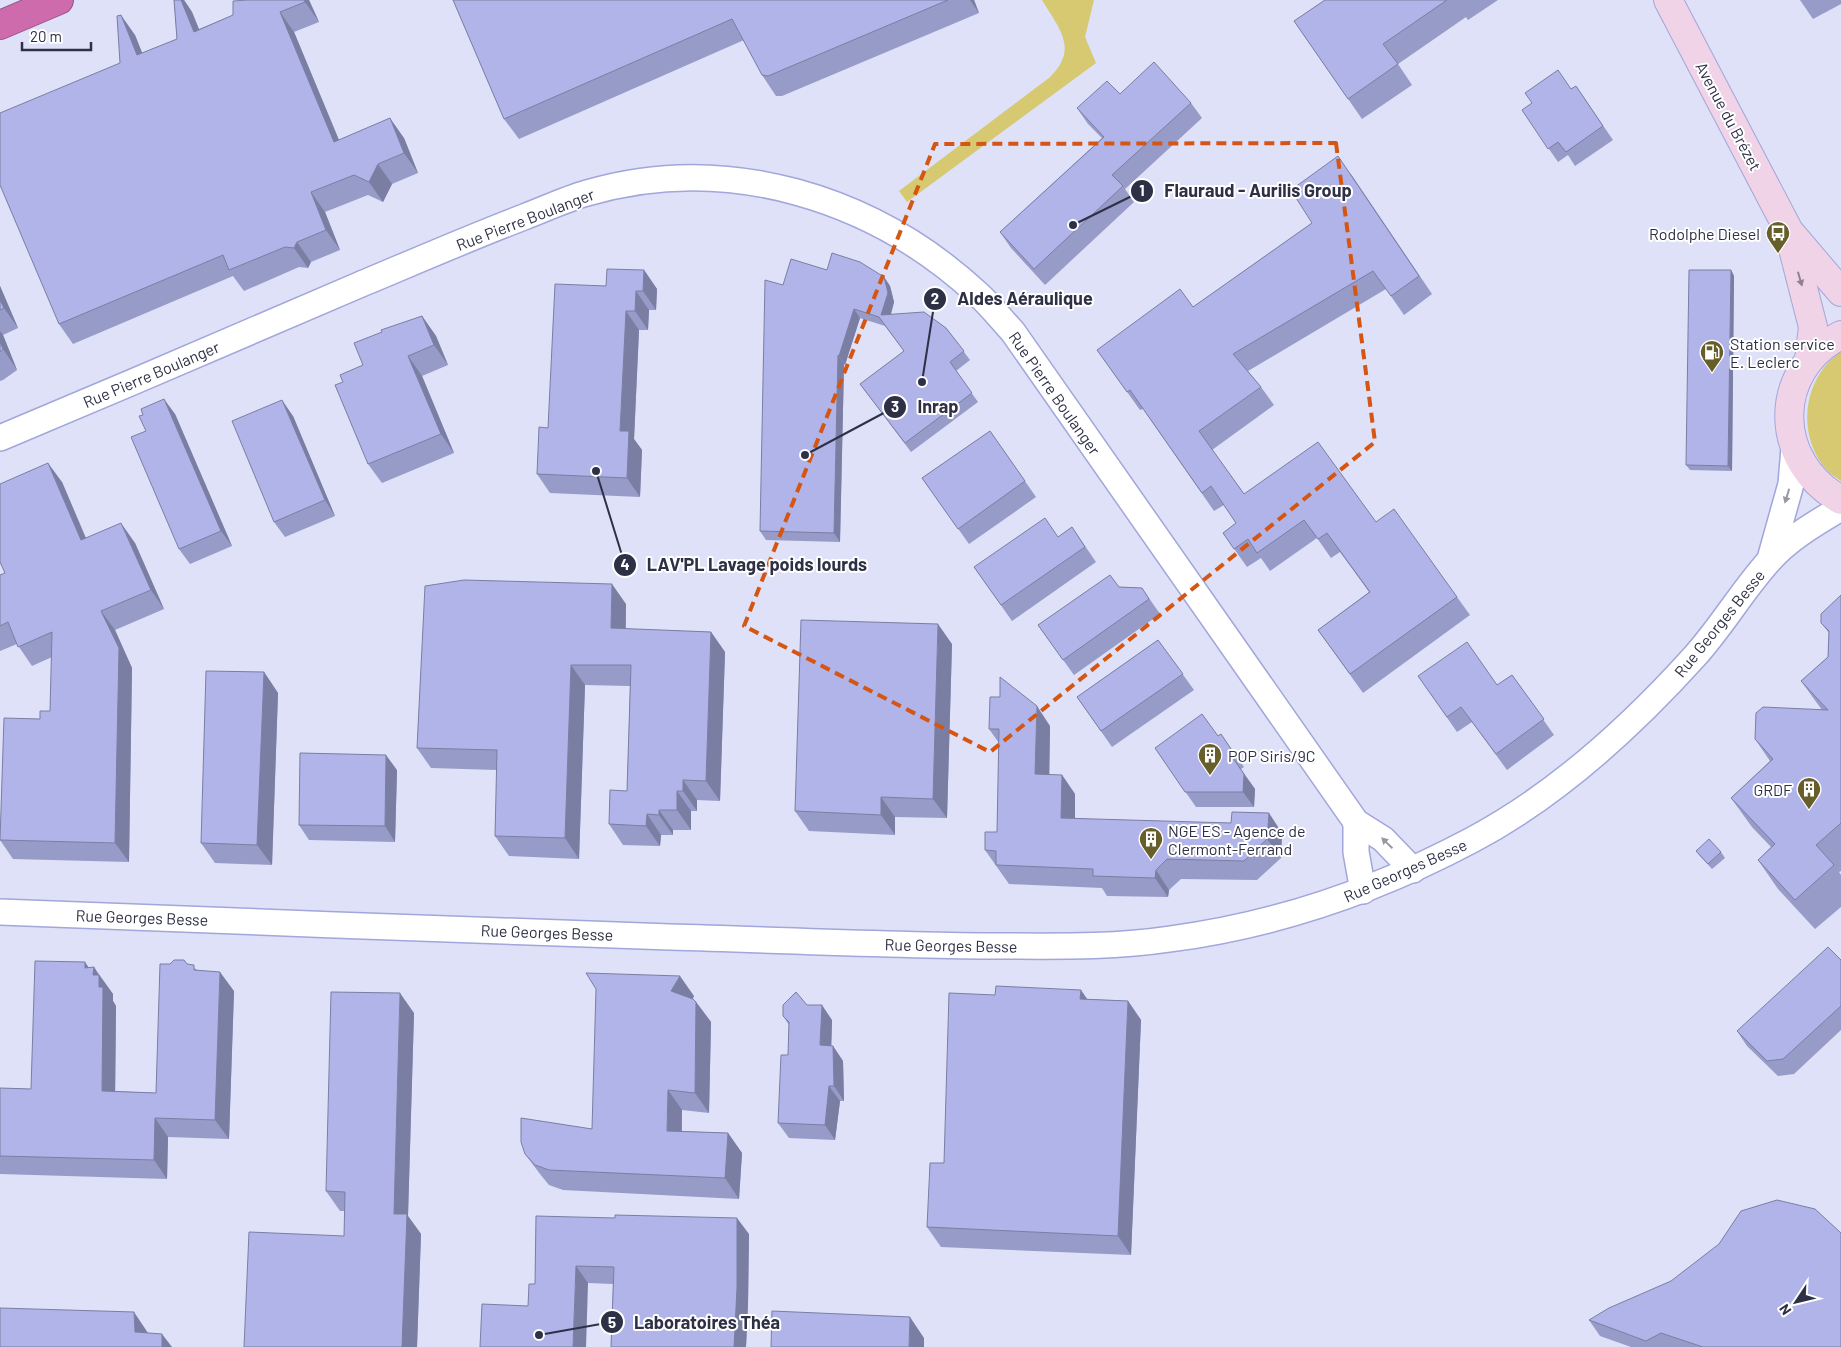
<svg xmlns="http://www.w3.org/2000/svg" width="1841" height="1347" font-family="Barlow,sans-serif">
<rect width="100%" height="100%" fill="#dee1f7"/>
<g fill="#d6c971">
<path d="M1042,0h52l-9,37 11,26 -189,139 -8,-11 150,-113c30,-29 11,-48 -7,-78z"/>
<path d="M1841,352v129c-5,-4 -11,-7 -15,-12 -30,-35 -23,-92 15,-117z"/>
</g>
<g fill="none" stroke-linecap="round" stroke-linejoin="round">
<g stroke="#a2a6da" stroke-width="28">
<g id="street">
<path d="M0,438c120,-50 240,-102 359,-153 55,-23 110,-47 165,-68 21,-8 42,-18 63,-24 139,-41 287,4 392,102 12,11 23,25 34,37l343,490 27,17 30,31"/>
<polyline points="1770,559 1791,484 1794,448"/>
<polyline points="1356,822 1356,852 1363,891"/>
<path d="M0,912c223,8 447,18 670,25 107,3 213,8 320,9 60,0 120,2 180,-7 106,-14 208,-49 302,-99 85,-45 159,-113 223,-184 27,-30 47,-65 74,-95 19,-22 47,-38 72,-53"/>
</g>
</g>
<g stroke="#a2a6da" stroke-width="30">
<g id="secondary">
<polyline points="1668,0 1789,231 1841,292"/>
<polyline points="1790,237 1813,327 1809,360"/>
<path d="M1841,335c-70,36 -68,127 0,165"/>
</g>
</g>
<g stroke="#955689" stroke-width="30">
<polyline id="highway" points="0,25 59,0"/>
</g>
<use href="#street" stroke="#fff" stroke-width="25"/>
<use href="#secondary" stroke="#f0d3e6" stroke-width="28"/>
<use href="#highway" stroke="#cd6bad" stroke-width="28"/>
</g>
<g fill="#979bc8">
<polygon points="174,0 184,0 192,12 199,29 233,15 309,0 319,22 294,32 339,140 404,138 418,173 392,184 383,202 368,195 325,212 340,250 311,262 308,268 299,267 244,291 233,276 73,344 59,324 120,63 135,35 142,53 177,39"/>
<polygon points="453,0 974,0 979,13 782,96 776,96 762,75 744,40 519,139 504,119"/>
<polygon points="1325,0 1498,0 1468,20 1466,17 1398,64 1412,85 1362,119 1294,21"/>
<polygon points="1800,0 1841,0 1841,4 1813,19"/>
<polygon points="1576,86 1613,140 1575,166 1568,155 1558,162 1522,110 1571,89"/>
<polygon points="1120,94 1191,103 1202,118 1125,189 1134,202 1045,285 1011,248 1000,232 1102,138 1088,124 1077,108"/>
<polygon points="1351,174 1432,294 1404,315 1386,289 1248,371 1261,387 1274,405 1212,450 1244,494 1376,522 1457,597 1470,615 1363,693 1318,630 1369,592 1340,552 1331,558 1317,538 1270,571 1261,558 1247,567 1223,533 1236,523 1224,505 1214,511 1143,409 1140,410 1097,350 1193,307 1312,223"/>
<polygon points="644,270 657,289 656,310 649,310 648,330 639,330 634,439 642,450 640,497 550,493 537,474 548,428"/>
<polygon points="827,270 884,277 890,286 894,302 891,315 946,328 970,360 956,371 978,402 911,452 860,384 904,351 885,326 860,318 845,365 844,364 840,542 766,540 760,531 783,285"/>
<polygon points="1731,270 1734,276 1732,471 1690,470 1686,465"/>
<polygon points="0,286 18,328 3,335 17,370 3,380 0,381"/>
<polygon points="422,316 436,336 448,365 422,376 454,453 382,483 368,464 343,382"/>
<polygon points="175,414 232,546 190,564 179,549 146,431"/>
<polygon points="293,416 335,516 285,537 274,522"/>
<polygon points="990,431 1036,497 969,544 922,478"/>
<polygon points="62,482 86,538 135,543 164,609 115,630 132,668 129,862 13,859 0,840 40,719 50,711 52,657 32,666 17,644 0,651 0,575 5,573"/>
<polygon points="1072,527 1096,562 1012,621 974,567 1058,537"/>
<polygon points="1119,587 1142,588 1160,614 1074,675 1038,625"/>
<polygon points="1841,595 1841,871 1839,872 1841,875 1841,907 1815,929 1778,889 1758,860 1771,847 1752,827 1731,798 1770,761 1755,739 1822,710 1801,681 1828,657 1829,633 1821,623"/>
<polygon points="626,604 626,629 711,632 725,652 720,801 697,800 697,811 691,811 691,830 673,830 673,835 661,835 660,846 623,845 609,824 627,791 630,686 585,685 579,859 509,856 495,836 497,770 431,768 417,748"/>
<polygon points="1158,640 1194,690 1112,747 1077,697"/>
<polygon points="952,644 947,818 895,817 895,835 809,831 795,811"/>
<polygon points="264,672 278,693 272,865 215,863 201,843"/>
<polygon points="1512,675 1554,735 1507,770 1472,722 1457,732 1418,676 1497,685"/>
<polygon points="1050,726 1049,775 1062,775 1075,794 1075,818 1282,833 1281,858 1257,880 1181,879 1169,890 1168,897 1107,896 1102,888 1009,884 985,850 997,832 999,743 989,729"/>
<polygon points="1221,734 1244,767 1241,769 1255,789 1254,807 1196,807 1155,748 1218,736"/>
<polygon points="397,770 395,842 309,840 299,825"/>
<polygon points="1696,851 1721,852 1725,858 1712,869 1700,856"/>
<polygon points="1841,960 1841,1030 1794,1074 1778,1076 1747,1046 1737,1031"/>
<polygon points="170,964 187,964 234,991 229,1139 168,1137 167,1179 0,1174 0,1088 31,1089 89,967 94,967 113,994 113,1001 116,1006 115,1091 156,1093"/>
<polygon points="694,996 693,999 696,1002 711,1022 709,1113 682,1110 682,1131 728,1133 742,1153 739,1199 563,1190 549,1185 540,1174 525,1154 592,1129"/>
<polygon points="1087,999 1128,1001 1141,1020 1131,1255 941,1247 927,1227 944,1163"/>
<polygon points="807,1005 832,1020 831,1046 833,1046 843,1061 844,1101 840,1101 835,1140 789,1138 778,1123 788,1055 789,1025 783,1016"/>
<polygon points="414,1013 408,1216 421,1234 417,1347 244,1347 344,1236 345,1211 340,1211 326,1191"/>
<polygon points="536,1216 749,1234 748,1304 746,1347 611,1347 613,1284 588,1283 535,1284"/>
<polygon points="1589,1320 1841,1347 1631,1347 1600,1336"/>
</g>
<g fill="#7b7ea3">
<polygon points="181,0 184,0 192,12 208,52 194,32"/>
<polygon points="304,0 309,0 319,22 305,2"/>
<polygon points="970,0 974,0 979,13"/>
<polygon points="280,12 294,32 348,162 334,142"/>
<polygon points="121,15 135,35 151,75 137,55"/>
<polygon points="390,118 404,138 418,173 404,153"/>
<polygon points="378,164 392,184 383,202 369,182"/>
<polygon points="311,192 325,212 340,250 326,230"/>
<polygon points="297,242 311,262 308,268 294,248"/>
<polygon points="644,270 657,289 656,310 643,291"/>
<polygon points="1731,270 1734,276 1732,471 1728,466"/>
<polygon points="884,277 890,286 894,302 888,324 881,315"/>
<polygon points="0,286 18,328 4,308 0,300"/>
<polygon points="636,291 649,310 648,330 635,311"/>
<polygon points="854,309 860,318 845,365 839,356"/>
<polygon points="626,311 639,330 634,439 642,450 640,497 627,478 620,431"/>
<polygon points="422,316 436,336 448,365 434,345"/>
<polygon points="0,331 3,335 17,370 3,349 0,342"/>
<polygon points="838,355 844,364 840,542 834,533"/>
<polygon points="408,356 422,376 454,453 441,434"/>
<polygon points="164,399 175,414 232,546 221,531"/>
<polygon points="282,400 293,416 335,516 325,500"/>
<polygon points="48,463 62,482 95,560 81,540"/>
<polygon points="121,523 135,543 164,609 151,590"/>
<polygon points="612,584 626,604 625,649 611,628"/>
<polygon points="101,611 115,630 132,668 129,862 115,843"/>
<polygon points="938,624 952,644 947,818 933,799"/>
<polygon points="711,632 725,652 720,801 706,781"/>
<polygon points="571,665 585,685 579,859 565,838"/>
<polygon points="264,672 278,693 272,865 257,845"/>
<polygon points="1037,706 1050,726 1049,794 1035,774"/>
<polygon points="386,755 397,770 395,842 385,826"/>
<polygon points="1244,774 1255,789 1254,807 1243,792"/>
<polygon points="1062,775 1075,794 1075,837 1061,818"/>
<polygon points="683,780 697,800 697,811 683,791"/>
<polygon points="677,791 691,811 691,830 677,810"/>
<polygon points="881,797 895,817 895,835 881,815"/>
<polygon points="659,810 673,830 673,835 659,815"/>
<polygon points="1269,813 1282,833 1281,858 1267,839"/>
<polygon points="647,814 661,835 660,846 646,826"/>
<polygon points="1156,870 1169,890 1168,897 1155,878"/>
<polygon points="85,962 93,974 94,967 99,976 99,975 113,994 113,1001 116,1006 115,1110 102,1091 85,968"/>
<polygon points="220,972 234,991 229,1139 215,1120"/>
<polygon points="680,976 694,996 685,1012 671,991"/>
<polygon points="1081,990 1094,1009 1080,999"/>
<polygon points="400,993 414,1013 408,1216 421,1234 417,1347 402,1347 394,1214"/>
<polygon points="1128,1001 1141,1020 1131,1255 1118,1236"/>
<polygon points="696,1002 711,1022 709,1113 695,1093"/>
<polygon points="822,1005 832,1020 831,1060 820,1045"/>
<polygon points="833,1046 843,1061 844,1101 834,1086"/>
<polygon points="829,1086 840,1101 835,1140 825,1125"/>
<polygon points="668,1090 682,1110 681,1151 667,1131"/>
<polygon points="155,1118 168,1137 167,1179 154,1160"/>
<polygon points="728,1133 742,1153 739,1199 725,1178"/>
<polygon points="737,1218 749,1234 748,1304 746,1347 734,1347"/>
<polygon points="576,1266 588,1283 586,1347 573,1347"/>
<polygon points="134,1312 148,1333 135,1332"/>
<polygon points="910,1317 924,1338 924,1347 909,1347"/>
<polygon points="162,1334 172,1347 162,1347"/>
</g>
<g fill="#b0b4e9" stroke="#7b7ea3">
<polygon points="174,0 181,0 194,32 233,15 233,1 247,0 304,0 305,2 280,12 334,142 390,118 404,153 378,164 369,182 354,175 311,192 326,230 297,242 294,248 285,247 229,270 223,255 59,324 0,185 0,113 120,63 117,16 121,15 137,55 177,39"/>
<polygon points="453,0 948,0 768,76 762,75 732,19 504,119"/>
<polygon points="1325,0 1447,0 1383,44 1398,64 1348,99 1294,21"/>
<polygon points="1154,62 1191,103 1112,175 1123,186 1034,269 1000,232 1104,137 1077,108 1107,81 1120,94"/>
<polygon points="1558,70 1571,89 1576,86 1603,126 1566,152 1558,142 1548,149 1522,110 1532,103 1525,93"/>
<polygon points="1338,156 1419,276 1391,296 1373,271 1233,354 1261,387 1199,431 1244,494 1318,442 1376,522 1394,509 1457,597 1350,674 1318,630 1370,592 1327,533 1318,539 1304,520 1257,553 1248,539 1234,549 1223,533 1236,523 1211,486 1202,493 1130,390 1127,392 1097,350 1180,289 1193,307 1312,223 1291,190"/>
<polygon points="832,253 860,262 884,277 888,293 881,315 924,312 946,328 964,351 950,362 972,393 905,443 860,384 904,351 879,317 854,309 839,356 838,355 834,533 760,531 765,280 783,285 791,259 827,270"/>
<polygon points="607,269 644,270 643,291 636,291 635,311 626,311 620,431 629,431 627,478 537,474 539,427 548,428 555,284 606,286"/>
<polygon points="1689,270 1731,270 1728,466 1686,465"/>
<polygon points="0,300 4,308 0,310"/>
<polygon points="422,316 434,345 408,356 441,434 368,464 335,385 343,382 340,375 363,365 354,343 382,332 381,330"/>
<polygon points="0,342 3,349 0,352"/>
<polygon points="164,399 221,531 179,549 131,437 146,431 139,416 143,415 141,409"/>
<polygon points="282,400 325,500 274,522 232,421"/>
<polygon points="990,431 1025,481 958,529 922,478"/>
<polygon points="48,463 81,540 121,523 151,590 101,611 119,648 115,843 0,840 4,718 40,719 40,711 50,711 52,632 18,647 8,622 0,626 0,575 5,573 0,562 0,484"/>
<polygon points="1045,518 1058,537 1072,527 1085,547 1001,605 974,567"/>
<polygon points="1110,575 1119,587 1142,588 1149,599 1063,660 1038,625"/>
<polygon points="464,580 612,584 611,628 711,632 706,781 683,780 683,791 677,791 677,810 659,810 659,815 647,814 646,826 609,824 610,790 627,791 631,665 571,665 565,838 495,836 497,750 417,748 425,586"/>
<polygon points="1841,595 1841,823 1816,845 1834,865 1795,900 1758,860 1775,844 1731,798 1773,759 1755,739 1756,713 1763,707 1828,710 1801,681 1828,657 1829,631 1821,623 1821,614"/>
<polygon points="801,620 938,624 933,799 881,797 881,815 795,811"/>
<polygon points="1158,640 1183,674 1101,731 1077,697"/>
<polygon points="1467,642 1497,685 1512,675 1544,719 1496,754 1461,707 1447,717 1418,676"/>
<polygon points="206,671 264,672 257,845 201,843"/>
<polygon points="1000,677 1037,706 1035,774 1062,775 1061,818 1231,823 1232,812 1269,813 1267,839 1244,861 1167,859 1156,870 1155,878 1093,876 1093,869 996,865 996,851 985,850 985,832 997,832 999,729 989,729 990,697 1000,697"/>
<polygon points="1202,714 1218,736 1221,734 1233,752 1230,754 1244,774 1243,792 1185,792 1155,748"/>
<polygon points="300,753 386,755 385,826 299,825"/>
<polygon points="1709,839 1721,852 1708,864 1696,851"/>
<polygon points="1828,947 1841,960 1841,1006 1783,1059 1767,1061 1737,1031"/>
<polygon points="174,960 184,960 187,964 194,965 194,970 220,972 215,1120 155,1118 154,1160 0,1156 0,1088 31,1089 35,961 85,962 85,968 94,967 93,975 99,975 99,987 103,987 102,1091 156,1093 160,964 170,964"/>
<polygon points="586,973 680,976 671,991 693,999 696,1002 695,1093 668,1090 667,1131 728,1133 725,1178 549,1170 535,1165 525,1154 521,1142 521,1118 592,1129 596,989"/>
<polygon points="996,986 1081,990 1080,999 1128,1001 1118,1236 927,1227 930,1163 944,1163 949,993 995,995"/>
<polygon points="331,992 400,993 394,1214 407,1214 402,1347 244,1347 249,1232 344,1236 345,1192 326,1191"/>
<polygon points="796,992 807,1005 822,1005 820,1045 833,1046 834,1086 829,1086 825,1125 778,1123 781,1055 788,1055 789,1022 783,1016 783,1005"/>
<polygon points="1777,1200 1815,1209 1841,1233 1841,1347 1703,1347 1661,1333 1646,1341 1589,1320 1609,1308 1671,1281 1719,1244 1741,1211"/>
<polygon points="615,1215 737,1218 737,1288 734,1347 611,1347 614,1267 576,1266 573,1347 480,1347 482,1304 528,1306 529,1284 535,1284 536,1216 615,1218"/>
<polygon points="0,1308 134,1312 135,1332 162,1334 162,1347 0,1347"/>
<polygon points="772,1311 910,1317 909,1347 771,1347"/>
</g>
<defs><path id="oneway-solid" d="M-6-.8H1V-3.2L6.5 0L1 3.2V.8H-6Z" transform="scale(1.25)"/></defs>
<use fill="#8f8296" href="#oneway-solid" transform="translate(1800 279) rotate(74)"/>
<g fill="#9698a2">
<use href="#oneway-solid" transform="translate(1787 496) rotate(107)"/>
<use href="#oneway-solid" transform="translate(1387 843) rotate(-136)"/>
</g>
<path fill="none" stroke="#d55512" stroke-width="4" stroke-dasharray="10 6" stroke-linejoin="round" d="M1336,143l39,299 -385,310 -246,-126 191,-482z"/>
<defs>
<g id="bus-pin" transform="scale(1.25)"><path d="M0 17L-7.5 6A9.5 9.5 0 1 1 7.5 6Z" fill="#665f2c" stroke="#fff"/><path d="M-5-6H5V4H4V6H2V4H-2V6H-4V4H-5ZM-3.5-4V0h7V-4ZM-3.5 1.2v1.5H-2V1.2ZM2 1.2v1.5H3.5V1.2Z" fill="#fff"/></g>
<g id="fuel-pin" transform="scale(1.25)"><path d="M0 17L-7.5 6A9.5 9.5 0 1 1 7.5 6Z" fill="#665f2c" stroke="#fff"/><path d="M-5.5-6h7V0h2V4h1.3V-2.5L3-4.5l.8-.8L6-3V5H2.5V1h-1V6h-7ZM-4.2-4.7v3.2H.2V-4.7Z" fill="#fff"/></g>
<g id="building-pin" transform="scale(1.25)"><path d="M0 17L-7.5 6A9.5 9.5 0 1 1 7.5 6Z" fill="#665f2c" stroke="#fff"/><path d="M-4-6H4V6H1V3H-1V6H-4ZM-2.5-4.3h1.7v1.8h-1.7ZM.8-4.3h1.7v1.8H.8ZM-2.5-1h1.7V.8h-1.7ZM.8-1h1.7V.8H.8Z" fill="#fff"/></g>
</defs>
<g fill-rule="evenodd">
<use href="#bus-pin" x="1778" y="233"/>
<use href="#fuel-pin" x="1712" y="352"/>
<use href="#building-pin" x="1210" y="755"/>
<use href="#building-pin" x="1809" y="789"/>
<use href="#building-pin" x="1151" y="839"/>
</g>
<g text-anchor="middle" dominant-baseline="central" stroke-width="4" stroke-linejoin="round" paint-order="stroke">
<g font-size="16" fill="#2e3045" stroke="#fff">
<text transform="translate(1729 116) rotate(62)">Avenue du Brézet</text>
<text transform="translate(525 219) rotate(-21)">Rue Pierre Boulanger</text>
<text transform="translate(151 374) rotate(-23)">Rue Pierre Boulanger</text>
<text transform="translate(1055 393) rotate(55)">Rue Pierre Boulanger</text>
<text transform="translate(1719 623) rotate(-51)">Rue Georges Besse</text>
<text transform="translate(1405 870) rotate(-24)">Rue Georges Besse</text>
<text transform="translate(142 917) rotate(2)">Rue Georges Besse</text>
<text transform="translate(547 932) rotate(2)">Rue Georges Besse</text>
<text transform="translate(951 945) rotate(1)">Rue Georges Besse</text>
</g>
<g font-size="16" fill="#2e3045" stroke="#fff" text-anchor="start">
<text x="1760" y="233" text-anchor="end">Rodolphe Diesel</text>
<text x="1730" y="343">Station service<tspan x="1730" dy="18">E. Leclerc</tspan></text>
<text x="1228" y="755">POP Siris/9C</text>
<text x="1792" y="789" text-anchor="end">GRDF</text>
<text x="1168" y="830">NGE ES - Agence de<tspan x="1168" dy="18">Clermont-Ferrand</tspan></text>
</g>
</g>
<path fill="none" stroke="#2e3045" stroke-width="2" d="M1073 225L1142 191M922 382L935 299M805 455L895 407M596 471L625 565M539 1335L612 1322"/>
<g fill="#2e3045" stroke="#fff" stroke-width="2">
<circle cx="1073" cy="225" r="5"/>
<circle cx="922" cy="382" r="5"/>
<circle cx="805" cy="455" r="5"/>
<circle cx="596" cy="471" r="5"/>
<circle cx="539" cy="1335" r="5"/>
<circle cx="1142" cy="191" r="12"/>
<circle cx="935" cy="299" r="12"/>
<circle cx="895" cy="407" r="12"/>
<circle cx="625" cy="565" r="12"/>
<circle cx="612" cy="1322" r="12"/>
</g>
<g font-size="15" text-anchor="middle" font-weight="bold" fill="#fff">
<text x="1142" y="196">1</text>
<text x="935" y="304">2</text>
<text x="895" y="412">3</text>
<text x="625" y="570">4</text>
<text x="612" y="1328">5</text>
</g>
<g font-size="18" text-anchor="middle" font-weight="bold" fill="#2e3045" stroke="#fff" stroke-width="4" stroke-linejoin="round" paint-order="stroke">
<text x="1258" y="197">Flauraud - Aurilis Group</text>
<text x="1025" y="305">Aldes Aéraulique</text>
<text x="938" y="413">Inrap</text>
<text x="757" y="571">LAV'PL Lavage poids lourds</text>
<text x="707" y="1329">Laboratoires Théa</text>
</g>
<g transform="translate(1796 1302) rotate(235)" stroke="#ffffff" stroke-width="4" paint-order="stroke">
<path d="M0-4L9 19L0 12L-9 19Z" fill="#2e3045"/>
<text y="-8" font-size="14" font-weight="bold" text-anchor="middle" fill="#2e3045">N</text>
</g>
<path d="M22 42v8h69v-8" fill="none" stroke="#2e3045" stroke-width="2.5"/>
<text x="30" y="42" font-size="15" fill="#2e3045" stroke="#ffffff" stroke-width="4" paint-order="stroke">20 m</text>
</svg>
